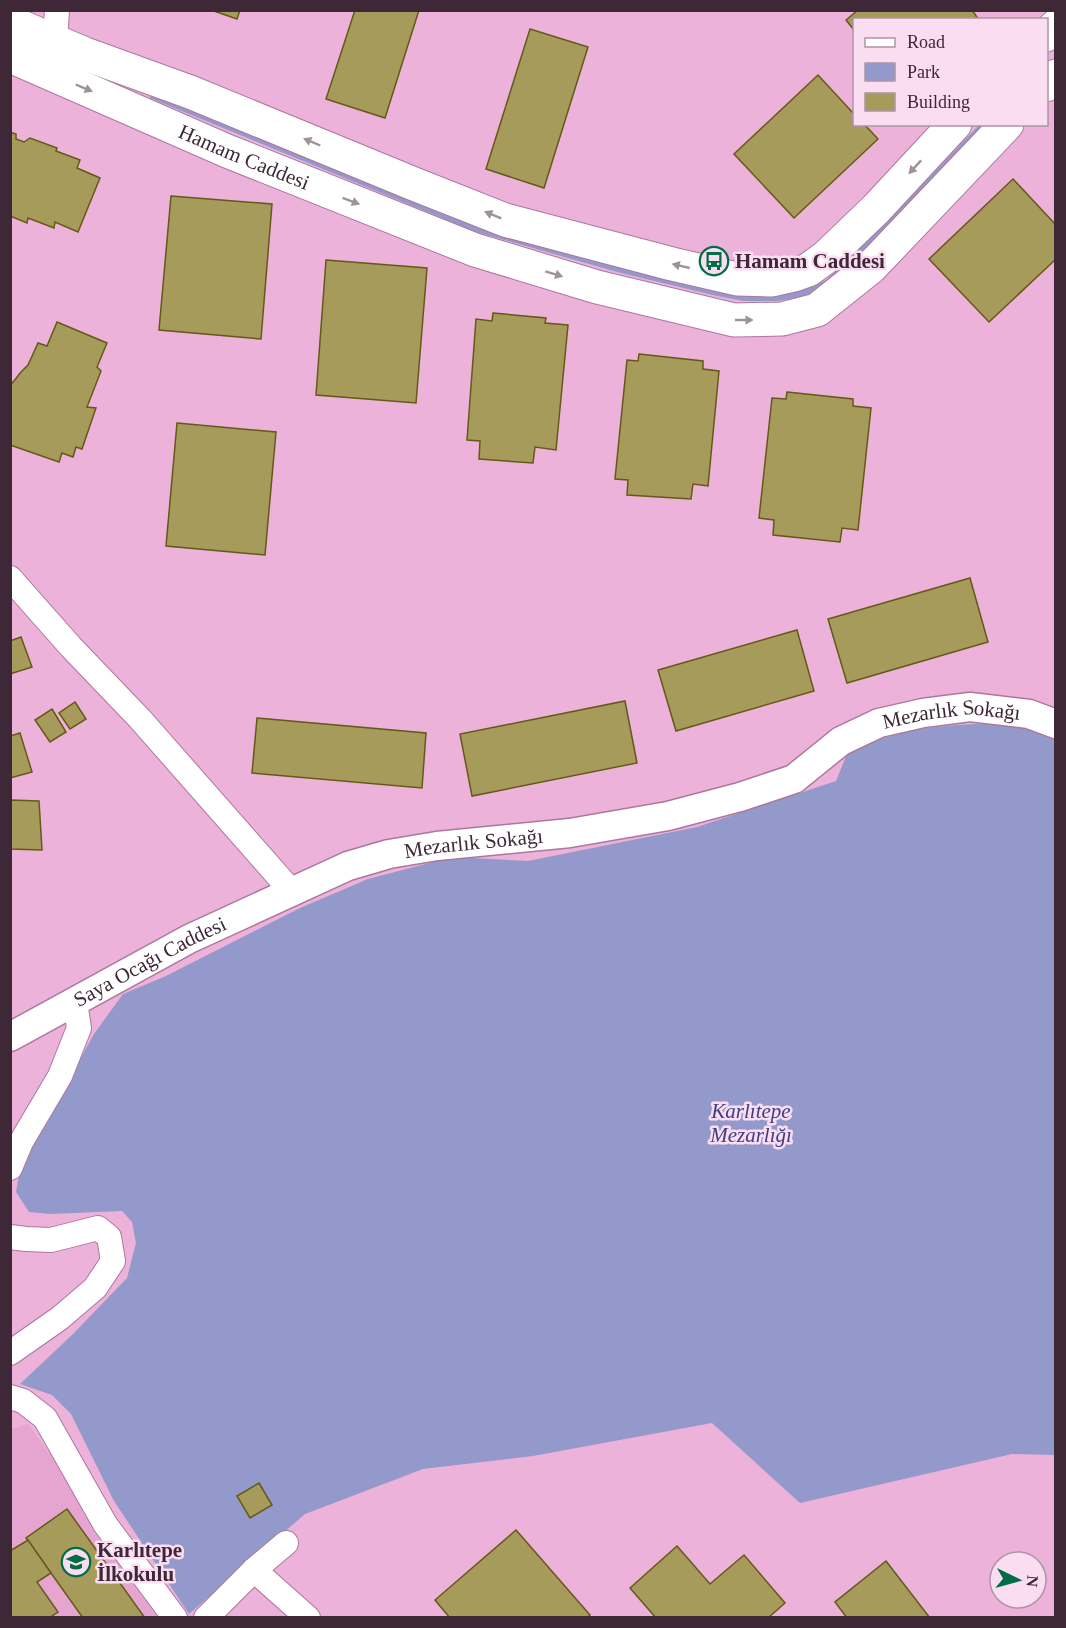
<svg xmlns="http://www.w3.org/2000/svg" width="1066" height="1628" font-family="'Times New Roman',serif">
<rect width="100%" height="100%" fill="#ecb2d9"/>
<polygon fill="#e6a5d0" points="28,1424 166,1617 11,1618 11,1429"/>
<g fill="#9399ca">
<polygon points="149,92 356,175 795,291 817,284 826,280 852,255 882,221 930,176 979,125 987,125 855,259 818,291 796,298 776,301 744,301 717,296 621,273 476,232 150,98"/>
<polygon points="1009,722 1033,731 1055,738 1055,1455 1012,1454 800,1503 712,1423 533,1456 423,1469 305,1514 189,1614 114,1501 71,1414 52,1395 20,1384 73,1334 127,1278 136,1243 132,1222 122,1211 50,1214 29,1212 16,1192 23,1154 55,1105 94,1034 123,994 166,976 300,908 368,879 452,857 528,861 697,827 836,781 849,749 908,730 956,725"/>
</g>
<g fill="#a79b5b" stroke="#645917" stroke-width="1.5">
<polygon points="211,10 240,10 237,19"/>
<polygon points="355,10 419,10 385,118 326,99"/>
<polygon points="858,10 972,10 979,20 854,20 854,30 846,20"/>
<polygon points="530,29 588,47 544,188 486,169"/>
<polygon points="818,75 854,114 854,124 864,124 878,139 794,218 734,154"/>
<polygon points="10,132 16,134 16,139 24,142 30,138 57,148 56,151 80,160 77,168 100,178 78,232 55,222 54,228 28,218 27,223 10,216"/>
<polygon points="1013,179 1056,225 1056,259 989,322 929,259"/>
<polygon points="171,196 272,204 261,339 159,330"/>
<polygon points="326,260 427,268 416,403 316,395"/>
<polygon points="493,313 546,318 545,323 568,325 556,450 535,447 533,463 479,459 480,441 467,440 476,319 492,321"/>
<polygon points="57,322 107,343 97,367 101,371 87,407 96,408 82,449 76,447 73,457 62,453 59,462 10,445 10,386 21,372 28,365 38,343 47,346"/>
<polygon points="639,354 703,361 703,369 719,371 708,486 693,484 691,499 627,495 628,480 615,479 627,360 638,361"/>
<polygon points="787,392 853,399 853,406 871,408 858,530 842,528 840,542 773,535 774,520 759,518 772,398 786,399"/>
<polygon points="177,423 276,432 265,555 166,546"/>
<polygon points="970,578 988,642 847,683 828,619"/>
<polygon points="797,630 814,691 676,731 658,670"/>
<polygon points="21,637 32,667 10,674 10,641"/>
<polygon points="625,701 637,763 472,796 460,734"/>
<polygon points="75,702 86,719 70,729 59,713"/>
<polygon points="52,709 66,732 50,742 35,720"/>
<polygon points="257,718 426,733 422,788 252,773"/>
<polygon points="20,733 32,772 10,778 10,736"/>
<polygon points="10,800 39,801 42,850 10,849"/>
<polygon points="259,1483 272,1505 250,1518 237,1496"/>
<polygon points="67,1509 145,1618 83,1618 26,1538"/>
<polygon points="516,1530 590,1615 587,1618 450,1618 435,1600"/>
<polygon points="28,1540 51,1573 37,1582 58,1612 49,1618 10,1618 10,1551"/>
<polygon points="677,1546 710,1584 744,1555 785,1603 768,1618 656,1618 630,1588"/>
<polygon points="886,1561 930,1618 847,1618 835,1602"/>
</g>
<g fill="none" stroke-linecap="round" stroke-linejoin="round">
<g stroke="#ad779c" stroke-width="26">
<g id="minor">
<polyline points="55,41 57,10"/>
<polyline points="10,578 71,647 140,719 293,893"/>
<polyline points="10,1168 21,1142 60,1076 79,1028 75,1002"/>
<polyline points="10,1237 26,1239 51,1240 98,1228 109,1237 113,1261 95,1288 60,1318 10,1353"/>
<polyline points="10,1397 23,1401 45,1418 105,1524 175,1618"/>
<polyline points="254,1570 308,1618"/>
<polyline points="206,1618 254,1570 286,1543"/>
</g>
</g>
<g stroke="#ad779c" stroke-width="31">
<g id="tertiary">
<path id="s1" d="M10,1037l179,-98 159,-73 41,-12 48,-8 133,-13 98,-17 72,-19 54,-18 47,-38 38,-18 44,-10 47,-6 59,7 27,10"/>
</g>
</g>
<g stroke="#ad779c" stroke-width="35">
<g id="secondary">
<polyline points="10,22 85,54 190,92 414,184 505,220 672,264 737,279 772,280 794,275 808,270 826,257 876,209 955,124"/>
<polyline points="1046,35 1056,26"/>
<path id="s2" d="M10,56l217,95 248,99 122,37 137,33 48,-1 35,-9 54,-43 136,-143"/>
<polyline points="1046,85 1056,76"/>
</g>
</g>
<use href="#minor" stroke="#fff" stroke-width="24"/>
<use href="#tertiary" stroke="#fff" stroke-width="28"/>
<use href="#secondary" stroke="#fff" stroke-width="33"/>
</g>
<defs><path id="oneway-solid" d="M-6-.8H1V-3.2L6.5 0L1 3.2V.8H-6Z" transform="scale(1.5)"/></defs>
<g fill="#9e939a">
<use href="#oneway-solid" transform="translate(84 88) rotate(23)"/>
<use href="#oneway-solid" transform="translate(312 142) rotate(-157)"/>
<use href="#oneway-solid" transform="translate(915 167) rotate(133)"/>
<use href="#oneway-solid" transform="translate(351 201) rotate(21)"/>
<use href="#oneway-solid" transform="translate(493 215) rotate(-158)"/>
<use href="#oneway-solid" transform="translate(681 266) rotate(-167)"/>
<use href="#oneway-solid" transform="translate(554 274) rotate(17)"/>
<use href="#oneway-solid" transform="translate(744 320)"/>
</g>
<defs>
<g id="bus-ring" transform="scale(1.5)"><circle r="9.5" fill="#fbddf1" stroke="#006d44" stroke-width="1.5"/><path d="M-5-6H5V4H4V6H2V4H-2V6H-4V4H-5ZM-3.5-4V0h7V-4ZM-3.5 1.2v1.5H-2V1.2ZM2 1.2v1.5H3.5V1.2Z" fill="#006d44"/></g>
<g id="school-ring" transform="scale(1.5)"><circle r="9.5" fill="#fbddf1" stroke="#006d44" stroke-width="1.5"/><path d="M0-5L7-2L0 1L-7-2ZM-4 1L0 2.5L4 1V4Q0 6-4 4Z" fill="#006d44"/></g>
</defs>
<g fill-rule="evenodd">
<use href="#bus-ring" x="714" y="261"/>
<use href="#school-ring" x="76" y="1562"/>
</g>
<g text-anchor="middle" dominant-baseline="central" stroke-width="5" stroke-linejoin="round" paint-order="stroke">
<g font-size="21" fill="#3e2736" stroke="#fbddf1">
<text stroke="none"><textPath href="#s2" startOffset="255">Hamam Caddesi</textPath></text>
<text stroke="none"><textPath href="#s1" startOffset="1011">Mezarlık Sokağı</textPath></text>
<text stroke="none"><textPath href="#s1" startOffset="507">Mezarlık Sokağı</textPath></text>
<text stroke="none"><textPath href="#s1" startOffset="159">Saya Ocağı Caddesi</textPath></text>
</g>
<g font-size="21" font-weight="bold" fill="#3e2736" stroke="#fbddf1" text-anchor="start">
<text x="735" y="261">Hamam Caddesi</text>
<text x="97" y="1550">Karlıtepe<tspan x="97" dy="24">İlkokulu</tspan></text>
</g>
<g font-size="21" font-style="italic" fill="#3d3e85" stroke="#fbddf1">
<text x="751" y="1111">Karlıtepe<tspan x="751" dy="24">Mezarlığı</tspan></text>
</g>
</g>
<rect width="1066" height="1628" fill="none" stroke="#3e2736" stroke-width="24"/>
<rect x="853" y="18" width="195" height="108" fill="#fbddf1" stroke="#af94a6" stroke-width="1.5"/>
<rect x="865" y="38" width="30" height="9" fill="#ffffff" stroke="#af94a6" stroke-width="1.5"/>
<text x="907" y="48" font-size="18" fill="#3e2736">Road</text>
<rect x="865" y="63" width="30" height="18" fill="#9399ca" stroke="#af94a6" stroke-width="1.5"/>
<text x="907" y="78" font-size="18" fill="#3e2736">Park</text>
<rect x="865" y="93" width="30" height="18" fill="#a79b5b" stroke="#af94a6" stroke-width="1.5"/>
<text x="907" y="108" font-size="18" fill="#3e2736">Building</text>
<g transform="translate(1018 1580) rotate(95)"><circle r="28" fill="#fbddf1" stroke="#af94a6" stroke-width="1.5"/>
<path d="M0-4.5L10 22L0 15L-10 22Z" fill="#006d44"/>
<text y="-9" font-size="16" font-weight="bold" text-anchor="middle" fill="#3e2736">N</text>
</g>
</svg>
